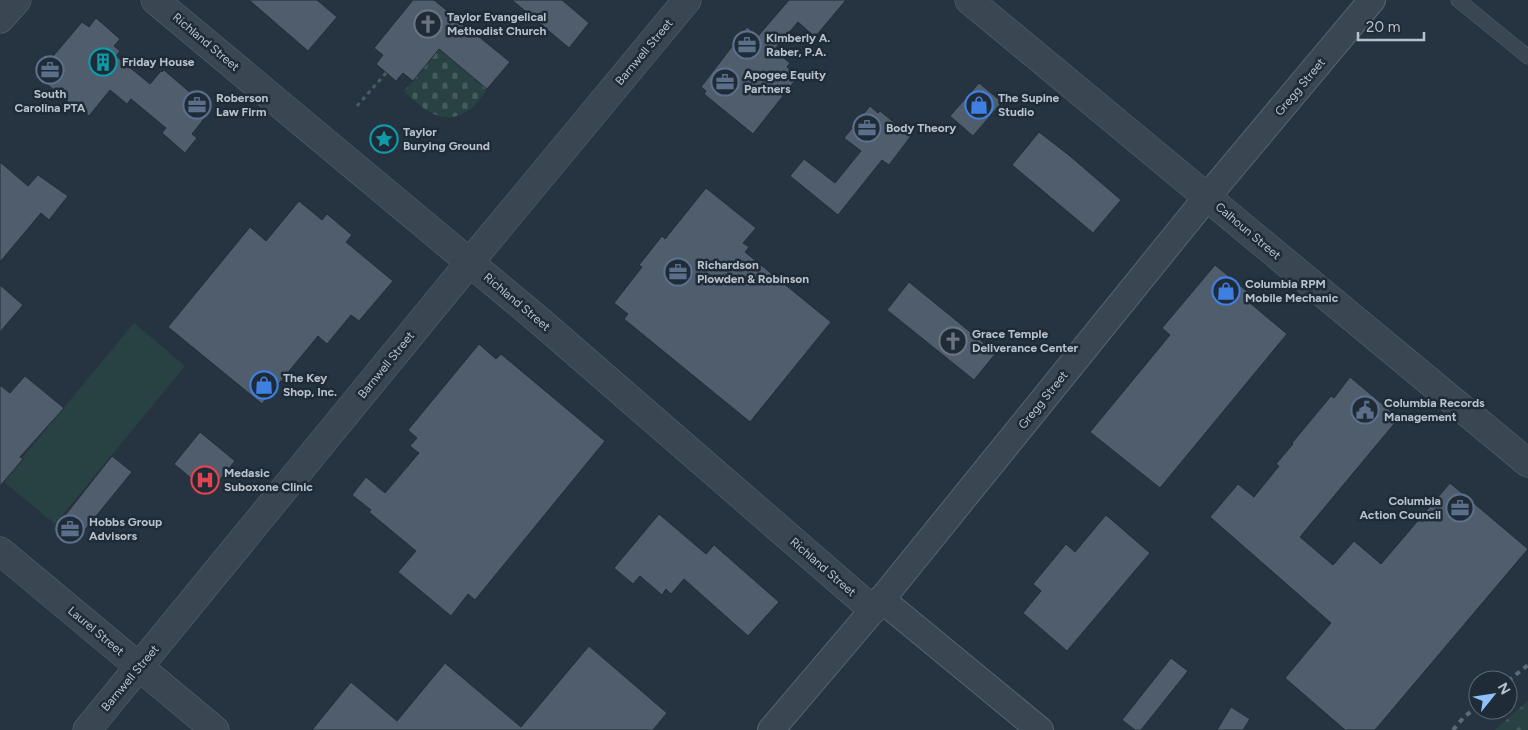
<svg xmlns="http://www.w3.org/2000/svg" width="1528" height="730" font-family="Figtree,sans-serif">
<defs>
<pattern id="forest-firs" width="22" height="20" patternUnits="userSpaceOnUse" patternTransform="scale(1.25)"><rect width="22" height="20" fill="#284243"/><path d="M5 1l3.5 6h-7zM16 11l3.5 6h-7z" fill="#455c5d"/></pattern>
<pattern id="cemetery-stones" width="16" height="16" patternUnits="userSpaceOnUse" patternTransform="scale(1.25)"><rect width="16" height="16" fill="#284243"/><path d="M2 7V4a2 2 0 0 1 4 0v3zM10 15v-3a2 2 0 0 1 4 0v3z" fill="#455c5d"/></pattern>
</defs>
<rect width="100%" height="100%" fill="#263442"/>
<polygon fill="#284243" points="134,323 185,366 55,524 3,481"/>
<polygon fill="url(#forest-firs)" points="1528,701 1528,730 1495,730"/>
<path fill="url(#cemetery-stones)" d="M439,49l48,40c-5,7 -11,17 -18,21 -25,18 -47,-1 -65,-19z"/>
<g fill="#4f5d6d" stroke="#212d39">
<polygon points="249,0 317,0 337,17 308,51"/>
<polygon points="413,0 434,0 510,62 487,89 439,49 413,81 403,73 396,81 376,64 383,55 374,48"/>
<polygon points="512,0 562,0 589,23 569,48"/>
<polygon points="789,0 846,0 815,37 798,22 774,50 790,63 787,67 798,77 753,134 704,94 706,91 701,87 747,27 758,36"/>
<polygon points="96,18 120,39 114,46 120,51 116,56 150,84 161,71 162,72 164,70 193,95 195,92 211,105 209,108 211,110 192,134 197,138 185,153 162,133 166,128 131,99 127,104 110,90 89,116 85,113 84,115 42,80 43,78 38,74 82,22 89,27"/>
<polygon points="979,83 1002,102 973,136 950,116"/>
<polygon points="870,106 878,113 880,111 911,136 889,165 882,160 838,215 790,176 804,159 835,183 861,151 844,138"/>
<polygon points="1039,132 1070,156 1121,200 1093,233 1012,165"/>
<polygon points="0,162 28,186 38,175 68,196 49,220 41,213 0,262"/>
<polygon points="706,188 756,228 743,243 749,247 745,252 831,322 750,422 624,319 628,314 614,303 642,267 639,265 662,236 665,239"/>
<polygon points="299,201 322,220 327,214 352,235 346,242 393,281 359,321 351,315 327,344 318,336 262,404 168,327 250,227 266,241"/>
<polygon points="1215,265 1254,297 1250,303 1287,334 1160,488 1090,432 1170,335 1162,328"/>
<polygon points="909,282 996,353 974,380 887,310"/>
<polygon points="0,285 23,305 0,332"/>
<polygon points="479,344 496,359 501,354 605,441 475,600 468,594 451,616 398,572 416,551 369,512 371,510 352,495 366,477 385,493 419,453 410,446 417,438 408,430"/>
<polygon points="25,376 64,408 20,457 23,459 0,486 0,385 10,393"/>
<polygon points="1350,377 1399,418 1300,537 1333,565 1354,541 1381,564 1450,483 1528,549 1375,730 1345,730 1285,678 1331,623 1210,517 1238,484 1254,497 1279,466 1276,464 1293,444 1292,443 1331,396 1334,398"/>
<polygon points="200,432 235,461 209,493 174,464"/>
<polygon points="112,456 132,472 75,542 56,527"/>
<polygon points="659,514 706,554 714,545 779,602 748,636 684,579 671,594 666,589 662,595 640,576 633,584 614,568"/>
<polygon points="1106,515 1150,553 1067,651 1023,613 1041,591 1033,584 1066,544 1075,552"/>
<polygon points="589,646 667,713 653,730 312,730 351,682 397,721 445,663 521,727"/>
<polygon points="1171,658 1188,671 1141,730 1135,730 1122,720"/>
<polygon points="1231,707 1250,719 1243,730 1217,730"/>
</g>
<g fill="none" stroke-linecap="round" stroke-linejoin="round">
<g stroke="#58646f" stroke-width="15">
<polyline id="service" points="1458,0 1528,57"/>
</g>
<g stroke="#58646f" stroke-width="28">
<g id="minor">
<polyline points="881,599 1040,730"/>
<polyline points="771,730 873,610 1207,197 1372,0"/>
</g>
</g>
<g stroke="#58646f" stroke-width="29">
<g id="tertiary">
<polyline points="155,0 541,322 873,610"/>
<polyline points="969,0 1528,463"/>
<polyline points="0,19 17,0"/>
<polyline points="0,551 215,730"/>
<polyline points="87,730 470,262 687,0"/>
</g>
</g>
<polyline stroke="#465e5f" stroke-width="3" stroke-dasharray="4 4" stroke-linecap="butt" points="357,106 386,73"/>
<use href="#service" stroke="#3a4651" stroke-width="14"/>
<use href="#minor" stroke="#3a4651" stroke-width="26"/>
<use href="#tertiary" stroke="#3a4651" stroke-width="28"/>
<g stroke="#5c6a78" stroke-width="4" stroke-dasharray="5 5" stroke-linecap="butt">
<polyline points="1508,681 1528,665"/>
<polyline points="1453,730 1464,717 1478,706"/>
</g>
</g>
<defs>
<g id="church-ring" transform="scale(1.4375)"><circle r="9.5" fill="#1f2b37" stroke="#6b7280" stroke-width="1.5"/><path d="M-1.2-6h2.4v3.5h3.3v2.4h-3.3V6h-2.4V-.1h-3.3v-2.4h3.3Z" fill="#6b7280"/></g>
<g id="office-ring" transform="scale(1.4375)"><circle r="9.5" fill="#1f2b37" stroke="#5c6f8a" stroke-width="1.5"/><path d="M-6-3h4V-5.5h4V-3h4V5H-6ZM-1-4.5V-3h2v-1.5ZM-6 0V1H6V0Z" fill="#5c6f8a"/></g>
<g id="building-ring" transform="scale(1.4375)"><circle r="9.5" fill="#1f2b37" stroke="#0f9aa8" stroke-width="1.5"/><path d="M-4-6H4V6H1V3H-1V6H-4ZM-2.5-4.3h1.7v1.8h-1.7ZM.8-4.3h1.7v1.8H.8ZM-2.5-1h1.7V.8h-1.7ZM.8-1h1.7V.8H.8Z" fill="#0f9aa8"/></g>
<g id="shop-ring" transform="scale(1.4375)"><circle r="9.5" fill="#1f2b37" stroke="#3f7fe0" stroke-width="1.5"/><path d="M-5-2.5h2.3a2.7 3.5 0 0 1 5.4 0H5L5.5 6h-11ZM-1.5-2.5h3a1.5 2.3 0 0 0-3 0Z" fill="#3f7fe0"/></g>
<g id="sight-ring" transform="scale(1.4375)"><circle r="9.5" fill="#1f2b37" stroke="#0f9aa8" stroke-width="1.5"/><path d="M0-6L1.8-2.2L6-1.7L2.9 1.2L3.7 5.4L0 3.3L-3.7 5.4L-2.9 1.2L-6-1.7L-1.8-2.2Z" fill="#0f9aa8"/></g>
<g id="civic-ring" transform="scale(1.4375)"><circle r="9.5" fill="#1f2b37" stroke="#5c6f8a" stroke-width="1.5"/><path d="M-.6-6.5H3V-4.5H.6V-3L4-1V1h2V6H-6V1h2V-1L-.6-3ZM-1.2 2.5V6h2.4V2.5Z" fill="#5c6f8a"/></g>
<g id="hospital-ring" transform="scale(1.4375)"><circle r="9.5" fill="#1f2b37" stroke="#e0444e" stroke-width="1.5"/><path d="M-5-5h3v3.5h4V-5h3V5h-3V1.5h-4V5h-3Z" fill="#e0444e"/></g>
</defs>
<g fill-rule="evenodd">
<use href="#church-ring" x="428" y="24"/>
<use href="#office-ring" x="747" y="45"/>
<use href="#building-ring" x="103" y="62"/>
<use href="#office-ring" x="50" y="70"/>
<use href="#office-ring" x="725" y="82"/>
<use href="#office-ring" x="197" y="105"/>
<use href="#shop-ring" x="979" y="105"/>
<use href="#office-ring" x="867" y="128"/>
<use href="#sight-ring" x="384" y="139"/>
<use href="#office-ring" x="678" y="272"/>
<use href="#shop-ring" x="1226" y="291"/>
<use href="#church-ring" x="953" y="341"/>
<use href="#shop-ring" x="264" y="385"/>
<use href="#civic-ring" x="1365" y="410"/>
<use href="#hospital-ring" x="205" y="480"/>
<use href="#office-ring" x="1460" y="508"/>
<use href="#office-ring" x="70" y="529"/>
</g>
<g text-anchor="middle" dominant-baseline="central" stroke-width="5" stroke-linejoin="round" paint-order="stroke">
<g font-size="12" font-weight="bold" fill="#b7c1cb" stroke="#1f2b37" text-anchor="start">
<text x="447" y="17">Taylor Evangelical<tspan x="447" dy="14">Methodist Church</tspan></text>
<text x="766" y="38">Kimberly A.<tspan x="766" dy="14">Raber, P.A.</tspan></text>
<text x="122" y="62">Friday House</text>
<text x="744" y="75">Apogee Equity<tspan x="744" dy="14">Partners</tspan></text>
<text x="50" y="94" text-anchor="middle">South<tspan x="50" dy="14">Carolina PTA</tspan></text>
<text x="216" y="98">Roberson<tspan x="216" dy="14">Law Firm</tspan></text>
<text x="998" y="98">The Supine<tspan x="998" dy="14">Studio</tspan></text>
<text x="886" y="128">Body Theory</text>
<text x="403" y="132">Taylor<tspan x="403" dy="14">Burying Ground</tspan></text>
<text x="697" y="265">Richardson<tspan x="697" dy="14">Plowden &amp; Robinson</tspan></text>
<text x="1245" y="284">Columbia RPM<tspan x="1245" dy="14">Mobile Mechanic</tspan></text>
<text x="972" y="334">Grace Temple<tspan x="972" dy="14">Deliverance Center</tspan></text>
<text x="283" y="378">The Key<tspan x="283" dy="14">Shop, Inc.</tspan></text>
<text x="1384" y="403">Columbia Records<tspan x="1384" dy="14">Management</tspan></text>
<text x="224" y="473">Medasic<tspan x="224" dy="14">Suboxone Clinic</tspan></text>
<text x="1441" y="501" text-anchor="end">Columbia<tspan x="1441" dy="14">Action Council</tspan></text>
<text x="89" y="522">Hobbs Group<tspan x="89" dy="14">Advisors</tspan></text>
</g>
<g font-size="12" fill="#b7c1cb" stroke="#1f2b37">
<text transform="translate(206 42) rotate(40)">Richland Street</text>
<text transform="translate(644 52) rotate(-50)">Barnwell Street</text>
<text transform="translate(1300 87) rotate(-50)">Gregg Street</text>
<text transform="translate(1248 231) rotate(40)">Calhoun Street</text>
<text transform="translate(517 302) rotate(40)">Richland Street</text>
<text transform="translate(386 365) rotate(-51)">Barnwell Street</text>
<text transform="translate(1043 400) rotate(-51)">Gregg Street</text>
<text transform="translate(823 567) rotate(41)">Richland Street</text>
<text transform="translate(96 631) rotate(40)">Laurel Street</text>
<text transform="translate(130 678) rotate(-50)">Barnwell Street</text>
</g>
</g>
<g transform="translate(1493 695) rotate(60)"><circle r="24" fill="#1f2b37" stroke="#5c6772"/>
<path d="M0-4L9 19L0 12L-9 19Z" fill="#8fc0f9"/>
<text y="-8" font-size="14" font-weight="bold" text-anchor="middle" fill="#b7c1cb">N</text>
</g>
<path d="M1358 32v8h66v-8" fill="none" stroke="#b7c1cb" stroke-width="2.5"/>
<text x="1366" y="32" font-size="15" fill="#b7c1cb" stroke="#1f2b37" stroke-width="4" paint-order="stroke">20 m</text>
</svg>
